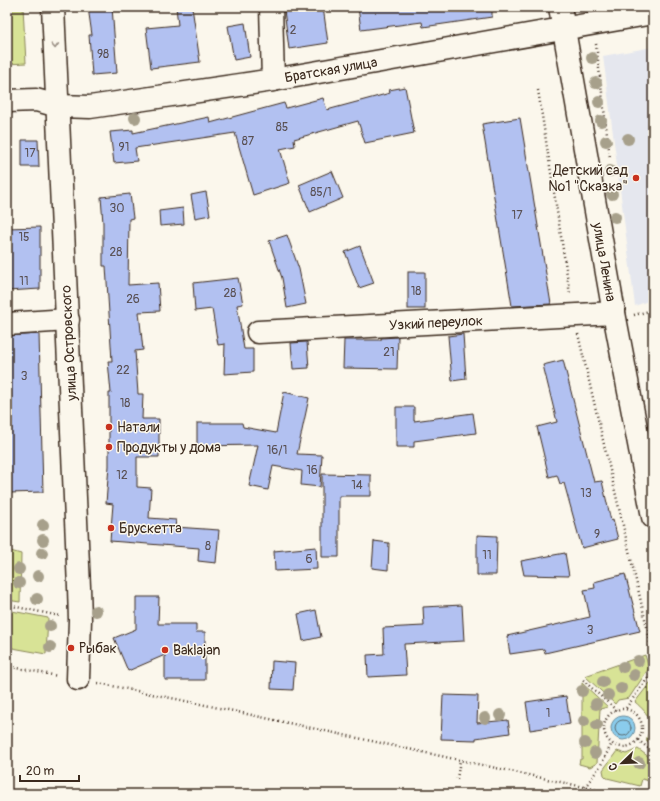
<svg xmlns="http://www.w3.org/2000/svg" width="660" height="801" font-family="Pangolin,sans-serif">
<rect width="100%" height="100%" fill="#fbf7ec"/>
<filter id="ink" filterUnits="userSpaceOnUse"><feTurbulence type="fractalNoise" baseFrequency=".025" numOctaves="2"/><feDisplacementMap in="SourceGraphic" scale="8" xChannelSelector="R" yChannelSelector="G"/><feConvolveMatrix kernelMatrix="1 2 1 2 8 2 1 2 1" color-interpolation-filters="sRGB"/></filter>
<g filter="url(#ink)">
<polygon fill="#e5e7ee" points="653,47 653,299 635,306 603,56"/>
<g fill="#d8e396" stroke="#8a865a">
<polygon points="7,7 23,7 26,63 7,64"/>
<polygon points="7,550 21,554 20,602 7,600"/>
<polygon points="7,610 48,618 46,654 7,647"/>
<polygon points="645,655 649,668 629,698 618,700 615,704 585,676"/>
<path d="M653,679v66l-7,-5c8,-18 3,-26 -11,-38z"/>
<polygon points="582,683 608,707 600,709 597,763 590,767 579,764 580,759 582,759"/>
<polygon points="638,749 653,760 653,782 642,779 640,786 607,778 604,775 603,770 617,751 626,754"/>
</g>
<circle fill="#8accec" stroke="#6a8b9a" cx="623" cy="728" r="12"/>
<g fill="none" stroke-linecap="round" stroke-linejoin="round">
<circle stroke="#5b6b70" stroke-width="1" cx="623" cy="728" r="8"/>
</g>
<g fill="#b2c1f1" stroke="#3b2a1e">
<polygon points="88,7 112,7 117,73 92,75 89,35 92,35"/>
<polygon points="176,7 192,7 200,62 151,68 146,28 178,25"/>
<polygon points="314,7 323,7 328,43 289,49 284,10"/>
<polygon points="358,7 492,7 492,17 423,27 422,22 361,30"/>
<polygon points="245,23 250,57 234,60 228,26"/>
<polygon points="405,87 414,133 365,143 358,121 294,139 295,146 280,149 290,183 253,195 235,133 135,148 137,161 114,163 110,132 133,130 133,133 209,117 210,123 284,103 286,108 323,98 327,110 390,93 389,90"/>
<polygon points="520,118 551,304 512,306 482,124"/>
<polygon points="22,140 38,140 39,167 22,167"/>
<polygon points="332,171 343,198 310,212 299,185"/>
<polygon points="206,192 210,215 195,218 191,195"/>
<polygon points="130,194 133,218 129,219 128,285 158,283 160,311 139,312 143,350 135,351 138,394 143,394 142,419 159,419 159,457 137,457 137,487 151,488 149,518 176,520 175,527 219,530 216,563 198,561 199,548 110,541 113,504 106,503 109,466 109,393 111,393 108,361 112,361 106,266 103,266 103,223 101,197"/>
<polygon points="183,208 184,224 160,226 159,211"/>
<polygon points="40,227 40,289 7,291 7,228"/>
<polygon points="287,235 299,269 306,304 287,308 282,278 269,241"/>
<polygon points="360,246 374,283 359,288 345,252"/>
<rect x="408" y="272" width="17" height="37"/>
<polygon points="238,278 243,304 237,305 244,349 253,349 253,372 224,374 225,344 218,345 212,309 195,311 193,283"/>
<polygon points="39,334 43,492 9,493 7,336"/>
<polygon points="463,334 466,379 452,381 448,336"/>
<polygon points="398,337 397,369 343,368 344,340 381,340 381,338"/>
<polygon points="307,342 309,368 293,369 291,343"/>
<polygon points="563,360 594,482 602,481 611,521 613,520 618,539 582,548 564,483 560,484 557,475 549,477 537,427 557,422 543,365"/>
<polygon points="284,392 309,398 297,454 322,455 320,487 301,485 302,471 273,466 268,490 249,486 258,445 197,446 197,423 242,423 243,427 276,433"/>
<polygon points="396,407 414,407 414,421 473,413 476,433 414,441 414,447 396,447"/>
<polygon points="322,474 371,475 371,496 339,496 339,557 322,557"/>
<polygon points="477,535 497,536 496,575 477,575"/>
<polygon points="374,541 389,543 388,570 372,568"/>
<polygon points="316,547 317,569 275,571 274,551"/>
<polygon points="565,553 569,576 524,575 521,561"/>
<polygon points="625,574 640,631 545,653 544,649 510,654 507,636 590,617 584,590 595,588 594,582"/>
<polygon points="136,597 159,597 158,624 196,624 196,632 205,632 205,680 165,680 165,655 128,671 114,638 136,629"/>
<polygon points="462,605 464,641 404,644 406,675 368,677 367,655 384,654 383,628 424,626 423,607"/>
<polygon points="316,610 321,637 303,641 298,614"/>
<polygon points="272,661 295,663 293,690 271,689"/>
<polygon points="443,695 478,696 477,723 508,720 510,733 476,738 476,740 441,739"/>
<polygon points="566,696 570,724 530,730 526,702"/>
</g>
<g fill="none" stroke-linecap="round" stroke-linejoin="round">
<g stroke="#3b2a1e" stroke-width="25">
<g id="minor">
<polyline points="53,7 79,587 80,620 78,679"/>
<polyline points="271,7 273,80"/>
<polyline points="560,7 614,313 653,517"/>
<polyline points="7,101 36,100 58,106 90,107 273,80 653,13"/>
<polyline points="7,324 68,320"/>
<polyline points="258,332 614,313"/>
</g>
</g>
<g stroke="#3b2a1e" stroke-width="2.5" stroke-dasharray="1 3" stroke-linecap="butt">
<polyline points="596,44 610,158"/>
<polyline points="538,90 570,294"/>
<polyline points="634,315 653,310"/>
<polyline points="578,334 650,640 650,653 653,663"/>
<polyline points="7,605 60,616"/>
<polyline points="7,666 58,676"/>
<polyline points="583,680 616,710"/>
<polyline points="98,683 210,706 616,794"/>
<polyline points="626,708 653,671"/>
<circle cx="623" cy="728" r="19"/>
<polyline points="638,740 653,752"/>
<polyline points="457,779 460,760"/>
<polyline points="585,787 601,765 612,743"/>
</g>
<use href="#minor" stroke="#fbf7ec" stroke-width="22"/>
</g>
<g fill="#a7a08b">
<circle cx="592" cy="58" r="6"/>
<circle cx="596" cy="83" r="6"/>
<circle cx="599" cy="102" r="6"/>
<circle cx="135" cy="118" r="6"/>
<circle cx="601" cy="121" r="6"/>
<circle cx="628" cy="139" r="6"/>
<circle cx="606" cy="141" r="6"/>
<circle cx="610" cy="171" r="6"/>
<circle cx="612" cy="194" r="6"/>
<circle cx="615" cy="217" r="6"/>
<circle cx="43" cy="525" r="6"/>
<circle cx="43" cy="540" r="6"/>
<circle cx="42" cy="553" r="6"/>
<circle cx="19" cy="569" r="6"/>
<circle cx="38" cy="576" r="6"/>
<circle cx="19" cy="583" r="6"/>
<circle cx="37" cy="599" r="6"/>
<circle cx="96" cy="611" r="6"/>
<circle cx="50" cy="626" r="6"/>
<circle cx="50" cy="647" r="6"/>
<circle cx="638" cy="661" r="6"/>
<circle cx="623" cy="667" r="6"/>
<circle cx="634" cy="675" r="6"/>
<circle cx="603" cy="682" r="6"/>
<circle cx="621" cy="688" r="6"/>
<circle cx="582" cy="691" r="6"/>
<circle cx="608" cy="695" r="6"/>
<circle cx="596" cy="704" r="6"/>
<circle cx="500" cy="715" r="6"/>
<circle cx="485" cy="718" r="6"/>
<circle cx="584" cy="721" r="6"/>
<circle cx="597" cy="725" r="6"/>
<circle cx="585" cy="743" r="6"/>
<circle cx="595" cy="753" r="6"/>
<circle cx="639" cy="763" r="6"/>
</g>
<defs><path id="oneway-chevron" d="M-2-3.5L2.5 0L-2 3.5" fill="none" stroke-width="1.6" stroke-linecap="round" stroke-linejoin="round"/></defs>
<use stroke="#9b9085" href="#oneway-chevron" transform="translate(55 46) rotate(87)"/>
</g>
<g fill="#c8321e" stroke="#fbf7ec" stroke-width="1.5">
<circle cx="636" cy="178" r="4"/>
<circle cx="109" cy="427" r="4"/>
<circle cx="109" cy="447" r="4"/>
<circle cx="111" cy="528" r="4"/>
<circle cx="71" cy="648" r="4"/>
<circle cx="165" cy="650" r="4"/>
</g>
<g text-anchor="middle" dominant-baseline="central" stroke-width="3" stroke-linejoin="round" paint-order="stroke">
<g font-size="12" fill="#595053">
<text x="293" y="30">2</text>
<text x="103" y="54">98</text>
<text x="282" y="127">85</text>
<text x="248" y="141">87</text>
<text x="124" y="147">91</text>
<text x="30" y="153">17</text>
<text x="321" y="192">85/1</text>
<text x="117" y="208">30</text>
<text x="517" y="215">17</text>
<text x="24" y="237">15</text>
<text x="116" y="252">28</text>
<text x="24" y="281">11</text>
<text x="416" y="291">18</text>
<text x="230" y="293">28</text>
<text x="133" y="299">26</text>
<text x="389" y="352">21</text>
<text x="123" y="370">22</text>
<text x="24" y="376">3</text>
<text x="125" y="403">18</text>
<text x="277" y="450">16/1</text>
<text x="312" y="470">16</text>
<text x="122" y="475">12</text>
<text x="357" y="485">14</text>
<text x="586" y="493">13</text>
<text x="597" y="534">9</text>
<text x="208" y="546">8</text>
<text x="487" y="555">11</text>
<text x="309" y="559">6</text>
<text x="590" y="630">3</text>
<text x="548" y="713">1</text>
</g>
<g font-size="14" fill="#3b2a1e" stroke="#fbf7ec">
<text transform="translate(331 70) rotate(-10)">Братская улица</text>
<text transform="translate(604 262) rotate(80)">улица Ленина</text>
<text transform="translate(436 323) rotate(-3)">Узкий переулок</text>
<text transform="translate(69 343) rotate(-93)">улица Островского</text>
</g>
<g font-size="14" fill="#3b2a1e" stroke="#fbf7ec" text-anchor="start">
<text x="628" y="170" text-anchor="end">Детский сад<tspan x="628" dy="16">№1 "Сказка"</tspan></text>
<text x="117" y="427">Натали</text>
<text x="117" y="447">Продукты у дома</text>
<text x="119" y="528">Брускетта</text>
<text x="79" y="648">Рыбак</text>
<text x="173" y="650">Baklajan</text>
</g>
</g>
<rect width="660" height="801" fill="none" stroke="#fbf7ec" stroke-width="24"/>
<rect x="12" y="12" width="636" height="777" fill="none" stroke="#3b2a1e" stroke-width="1.5" filter="url(#ink)"/>
<g transform="translate(622 763) rotate(247)" stroke="#fbf7ec" stroke-width="3" paint-order="stroke">
<path d="M0-3L7 15L0 10L-7 15Z" fill="#3b2a1e"/>
<text y="-6" font-size="11" font-weight="bold" text-anchor="middle" fill="#3b2a1e">С</text>
</g>
<path d="M20 775v6h59v-6" fill="none" stroke="#3b2a1e" stroke-width="2"/>
<text x="26" y="775" font-size="12" fill="#3b2a1e" stroke="#fbf7ec" stroke-width="3" paint-order="stroke">20 m</text>
</svg>
